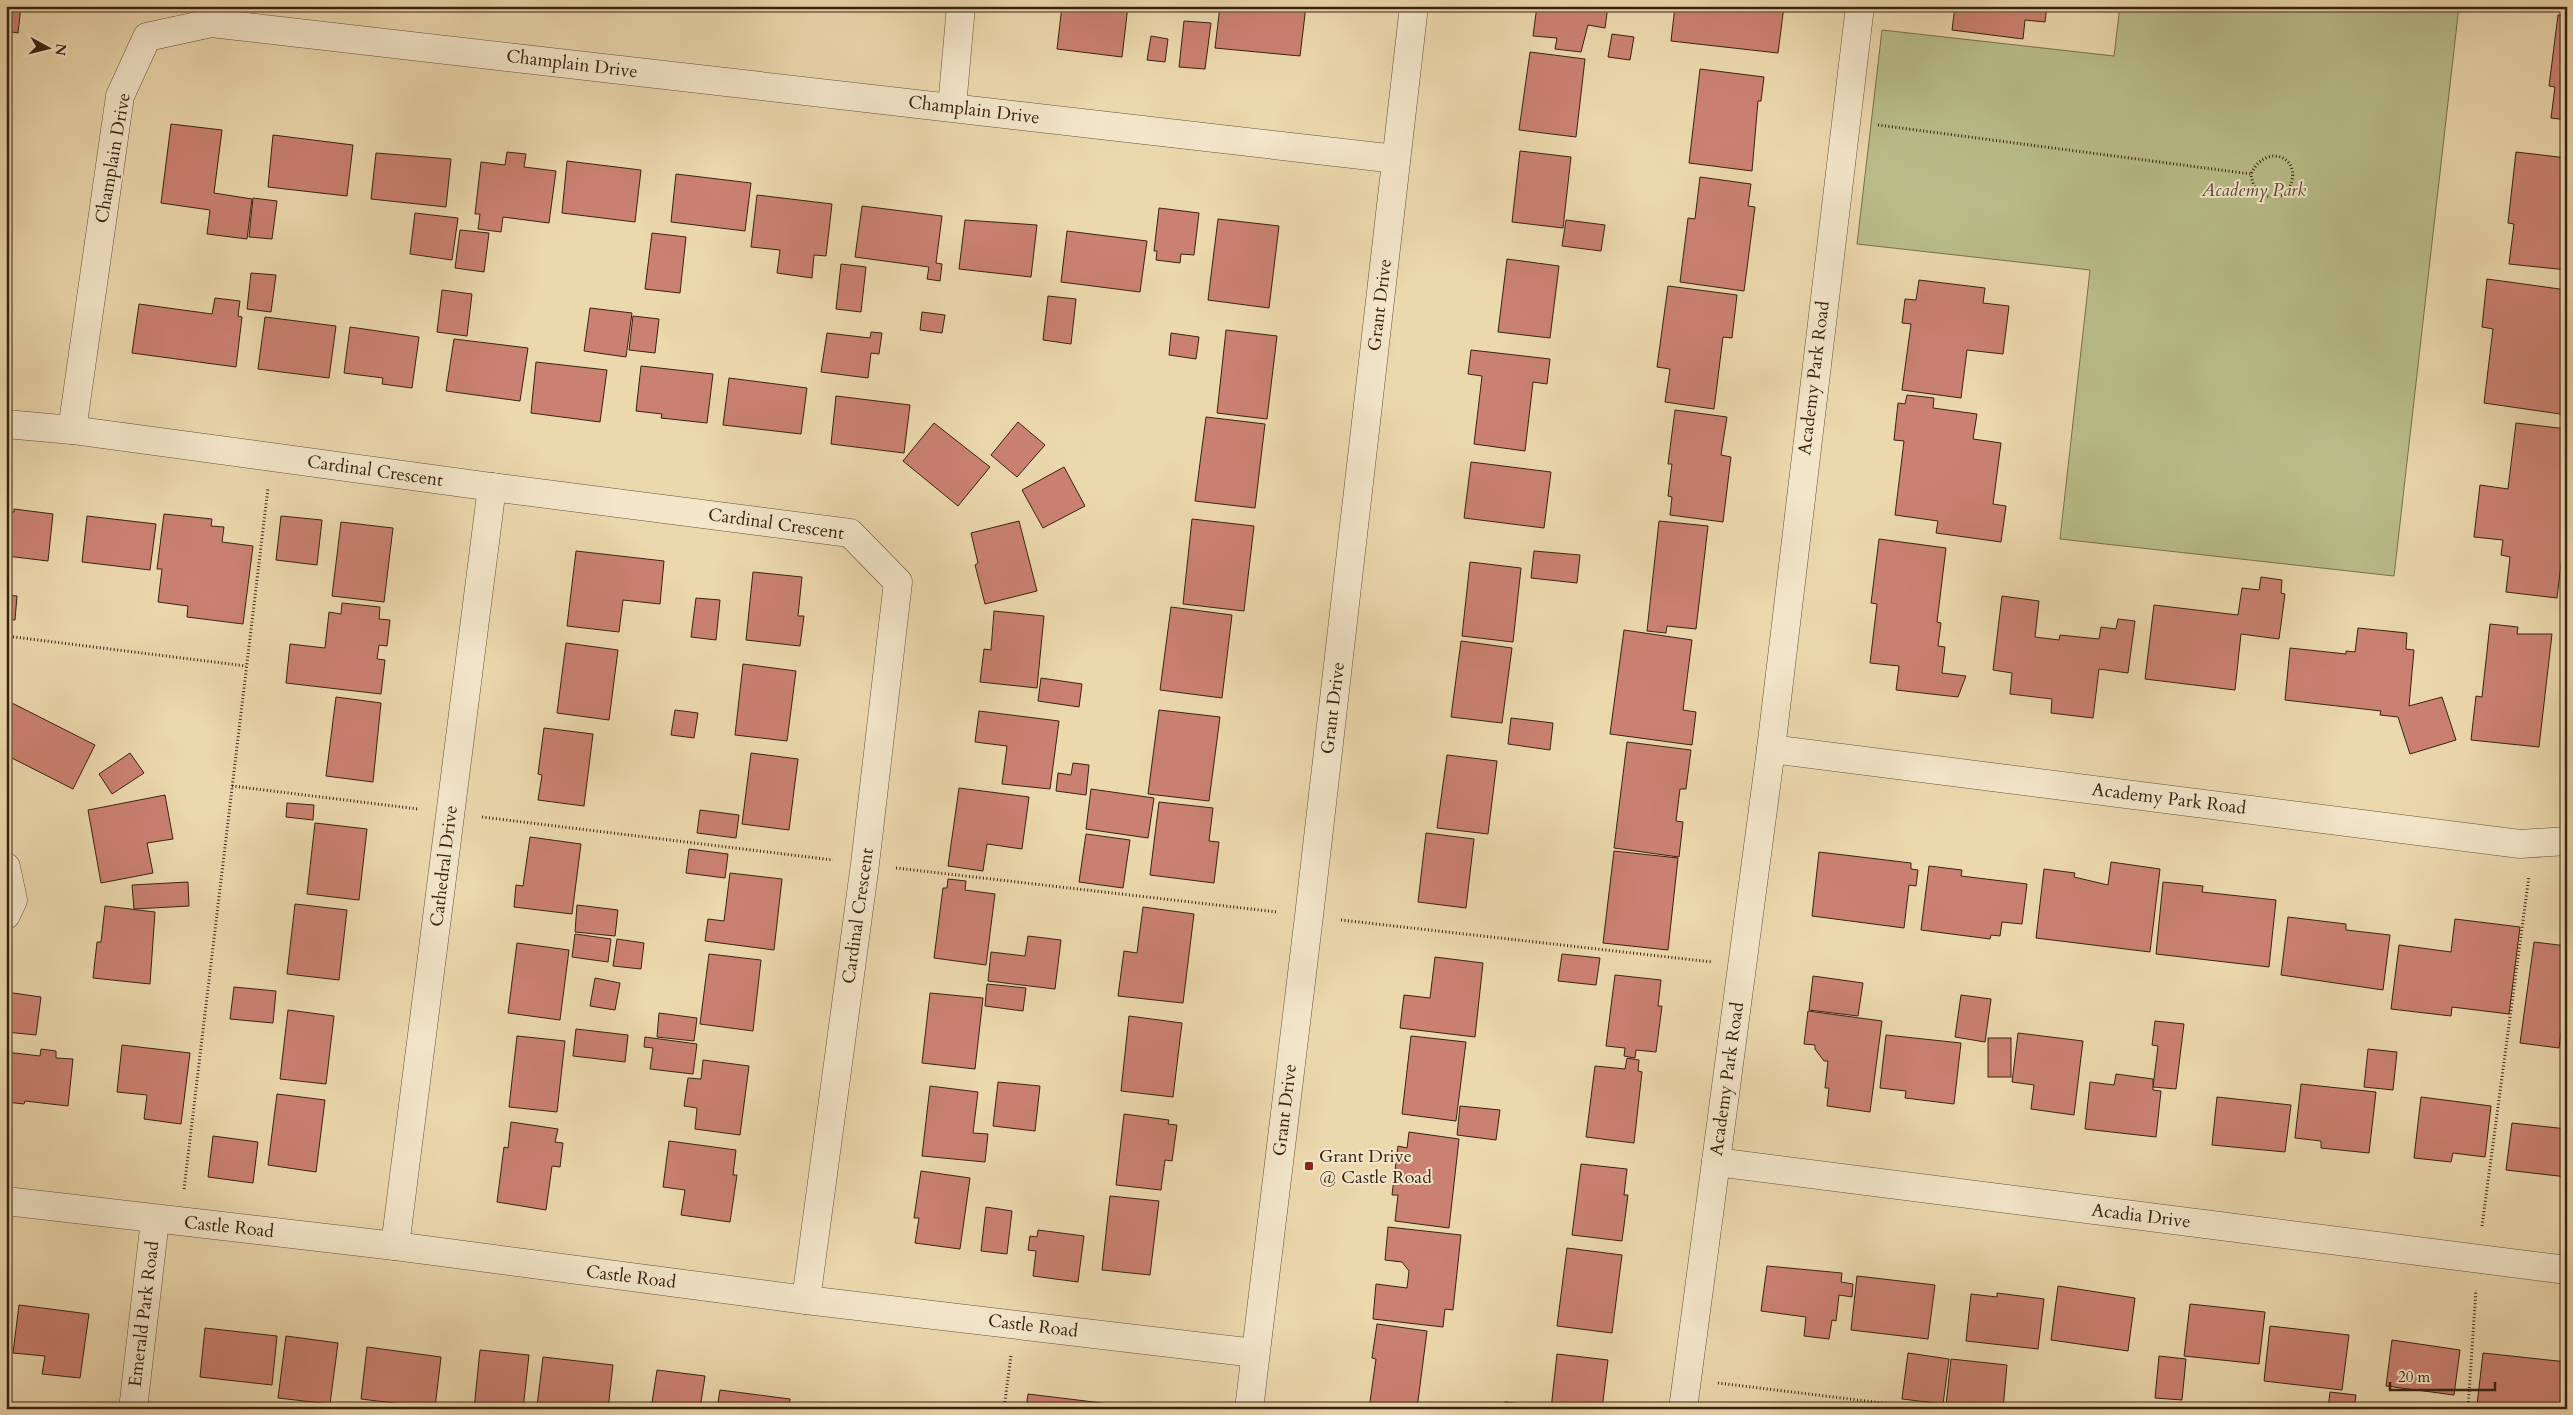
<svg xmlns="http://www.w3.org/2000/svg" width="2573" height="1415" font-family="Cardo,serif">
<rect width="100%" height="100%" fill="#ecd8ad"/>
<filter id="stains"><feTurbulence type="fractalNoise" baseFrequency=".004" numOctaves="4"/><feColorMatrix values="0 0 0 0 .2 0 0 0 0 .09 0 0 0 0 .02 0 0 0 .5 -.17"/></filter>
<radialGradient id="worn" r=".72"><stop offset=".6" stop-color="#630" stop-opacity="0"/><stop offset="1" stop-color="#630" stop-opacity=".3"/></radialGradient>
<polygon fill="#b9be89" stroke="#78704e" points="2120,6 2459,6 2394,576 2060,539 2090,270 1857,244 1882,30 2114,56"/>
<g fill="#cb8172" stroke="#382212">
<polygon points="6,6 21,6 18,33 6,31"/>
<polygon points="1062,6 1128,6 1122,57 1057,49"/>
<polygon points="1220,6 1306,6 1300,56 1215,48"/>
<polygon points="1537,6 1608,6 1605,28 1588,25 1581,52 1555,49 1557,38 1533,36"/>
<polygon points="1675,6 1784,6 1778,53 1671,41"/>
<polygon points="1955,6 2047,6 2045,22 2025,20 2023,39 1952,30"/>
<polygon points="2558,15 2567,16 2567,120 2551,118 2555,87 2549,86"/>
<polygon points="1184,21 1211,23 1205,69 1179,67"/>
<polygon points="1612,34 1634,37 1630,60 1608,57"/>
<polygon points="1151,36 1168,39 1165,62 1147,60"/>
<polygon points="1530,52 1585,59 1576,137 1519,130"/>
<polygon points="1700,69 1764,77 1761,101 1758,101 1752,171 1689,163"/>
<polygon points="6,86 12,87 6,130"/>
<polygon points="171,124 222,130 214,193 252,199 247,239 207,234 210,210 161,203"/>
<polygon points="273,135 353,145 347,196 268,187"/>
<polygon points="1520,151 1571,157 1563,228 1512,222"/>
<polygon points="507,152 526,154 524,167 556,171 549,223 503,217 501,232 478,229 480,214 475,214 481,162 505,165"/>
<polygon points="2516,152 2567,158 2567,270 2509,264 2514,224 2508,223"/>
<polygon points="376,153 451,159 446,207 371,199"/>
<polygon points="567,161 641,170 635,222 562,213"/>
<polygon points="676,174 751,183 745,231 671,222"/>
<polygon points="1700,177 1751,184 1748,206 1755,207 1744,291 1680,282 1688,218 1695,219"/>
<polygon points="757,195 832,204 826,256 814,255 812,278 777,273 780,250 751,247"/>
<polygon points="253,198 277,201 272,239 249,237"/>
<polygon points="862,206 942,216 936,263 942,264 940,281 927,279 929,267 855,257"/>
<polygon points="1159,208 1199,213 1194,255 1181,254 1180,263 1156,260 1157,251 1154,251"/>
<polygon points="415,213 458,218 452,260 410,254"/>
<polygon points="1218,219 1279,226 1269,308 1208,300"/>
<polygon points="965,220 1037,225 1031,277 959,269"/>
<polygon points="1566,220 1605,225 1601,251 1562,246"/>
<polygon points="460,230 489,233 484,272 455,268"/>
<polygon points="1067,231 1147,241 1140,292 1061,282"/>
<polygon points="652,233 686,237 680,293 645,289"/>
<polygon points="1507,259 1559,266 1550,338 1498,332"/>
<polygon points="841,264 866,267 861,312 836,309"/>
<polygon points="251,273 276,275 271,312 247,309"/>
<polygon points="2487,279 2567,290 2567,415 2484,403 2493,329 2482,327"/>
<polygon points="1919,280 1985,288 1983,303 2009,306 2003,354 1967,350 1961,398 1902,390 1911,324 1902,323 1905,299 1916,300"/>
<polygon points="1668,286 1737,295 1732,338 1723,337 1714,409 1665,402 1670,369 1657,367"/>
<polygon points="442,290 472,294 467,336 437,332"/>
<polygon points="1048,296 1076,299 1071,344 1043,340"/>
<polygon points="215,298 240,301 238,316 242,317 236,367 132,353 139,304 212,314"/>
<polygon points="590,308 632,313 626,357 584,351"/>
<polygon points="922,312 945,315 942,333 920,330"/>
<polygon points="633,316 659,319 655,353 629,350"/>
<polygon points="265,317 336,326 329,378 258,369"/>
<polygon points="350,327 419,337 412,388 382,384 383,378 344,373"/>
<polygon points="1226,330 1277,336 1267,419 1217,413"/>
<polygon points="871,332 882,333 879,354 871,353 868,378 821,372 827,333 870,338"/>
<polygon points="1171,333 1199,337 1196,359 1169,355"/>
<polygon points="454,339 528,348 520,401 446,391"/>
<polygon points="1471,350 1550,359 1547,384 1533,382 1525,451 1474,444 1482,376 1468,374"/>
<polygon points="536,362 607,370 600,422 531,413"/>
<polygon points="641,366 713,374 707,423 661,418 662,414 636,411"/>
<polygon points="729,378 807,388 801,434 723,425"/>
<polygon points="1907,395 1934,398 1933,408 1977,414 1973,439 2001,443 1993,504 2006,506 2001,542 1936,533 1938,521 1895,515 1904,441 1894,440 1898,403 1905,404"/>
<polygon points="836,396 910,405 904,453 831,444"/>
<polygon points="1675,410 1727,417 1721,455 1731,457 1723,522 1670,515 1672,497 1668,496 1672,464 1668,464"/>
<polygon points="1206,417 1265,424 1255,508 1195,501"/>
<polygon points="1018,422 1045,445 1017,477 991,455"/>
<polygon points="934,423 990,467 958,506 903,461"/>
<polygon points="2516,423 2567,429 2567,513 2557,598 2506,592 2510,557 2501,555 2503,540 2474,537 2480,485 2508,489"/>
<polygon points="1471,462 1551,472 1544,528 1464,518"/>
<polygon points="1064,467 1085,506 1043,528 1022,490"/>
<polygon points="14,509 53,514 48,561 7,556 6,511 14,512"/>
<polygon points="164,514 212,519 211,526 224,527 222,542 253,546 243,624 187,617 188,606 158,602 162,569 157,569"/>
<polygon points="87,516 156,524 150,570 82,562"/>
<polygon points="281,516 322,520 317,565 276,560"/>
<polygon points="1192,519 1254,526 1244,611 1183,604"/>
<polygon points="1019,521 1037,591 985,604 975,565 978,563 971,533"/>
<polygon points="1659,521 1708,526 1696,629 1667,626 1666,633 1647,631"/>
<polygon points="341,522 393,528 384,602 332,596"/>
<polygon points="1879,539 1946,548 1937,622 1941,623 1938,646 1945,647 1942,673 1966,676 1958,697 1896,690 1899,666 1870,663 1877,604 1871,603"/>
<polygon points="576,551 664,561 660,604 623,600 619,632 567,626"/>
<polygon points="1534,551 1580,555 1577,583 1531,578"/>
<polygon points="1470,562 1521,568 1513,642 1462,636"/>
<polygon points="753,572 802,577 798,616 804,616 800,646 746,640"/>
<polygon points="2261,577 2282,580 2281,593 2285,594 2279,639 2241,634 2235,690 2145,679 2154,605 2238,615 2242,588 2259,590"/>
<polygon points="6,595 17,596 15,620 6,619"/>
<polygon points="2002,596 2039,601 2035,637 2059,640 2060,635 2099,639 2101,627 2116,629 2118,619 2135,621 2128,673 2099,669 2093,718 2051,713 2052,699 2010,694 2012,673 1993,670"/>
<polygon points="696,598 720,600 716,640 691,637"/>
<polygon points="342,603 380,607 379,619 390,620 387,646 379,645 377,659 385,660 381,694 286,683 290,644 325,648 329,612 341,614"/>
<polygon points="1171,607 1232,615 1222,698 1160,690"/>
<polygon points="994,611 1044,616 1037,688 980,682 984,649 991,650"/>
<polygon points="2490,624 2518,627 2517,634 2552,634 2539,747 2471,740 2476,696 2482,697"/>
<polygon points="2358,628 2407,633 2406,649 2414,650 2409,706 2442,697 2456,740 2410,754 2398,717 2380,715 2381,711 2285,700 2290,648 2346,654 2346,651 2355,652"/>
<polygon points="1624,630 1692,640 1683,710 1696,712 1692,745 1610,734"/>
<polygon points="1461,641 1512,648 1502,723 1451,717"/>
<polygon points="566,643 618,650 609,720 557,713"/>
<polygon points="743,664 796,671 787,741 735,735"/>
<polygon points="1041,678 1082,684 1079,707 1038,701"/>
<polygon points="336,697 381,703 373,782 326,776"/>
<polygon points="6,700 95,745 73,789 6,755"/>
<polygon points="675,710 698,713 694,738 671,735"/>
<polygon points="1159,710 1220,717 1209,801 1148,794"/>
<polygon points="979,711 1059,721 1050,789 1002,784 1007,746 975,742"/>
<polygon points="1511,718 1553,723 1550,750 1508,744"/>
<polygon points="544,728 593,734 584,806 538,800 542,775 538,774"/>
<polygon points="1627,742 1691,750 1686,789 1680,789 1676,821 1683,822 1679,857 1614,848"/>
<polygon points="130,753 144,773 112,794 99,774"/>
<polygon points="751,753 798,759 789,830 742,824"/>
<polygon points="1447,755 1497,761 1488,834 1437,828"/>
<polygon points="1073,763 1089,765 1086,795 1056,791 1058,773 1071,775"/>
<polygon points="959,788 1029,797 1022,849 987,844 983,871 948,866"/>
<polygon points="1091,789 1154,798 1148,838 1086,829"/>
<polygon points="165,795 173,839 147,843 153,873 101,883 88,810"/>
<polygon points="1159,802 1213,808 1209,841 1219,842 1214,883 1150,875"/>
<polygon points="287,803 314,805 313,820 286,817"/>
<polygon points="700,810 739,815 736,838 697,833"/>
<polygon points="315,823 367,829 359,900 307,894"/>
<polygon points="1426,833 1474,839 1466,908 1418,902"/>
<polygon points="1086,834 1130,840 1123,888 1079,882"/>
<polygon points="530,837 581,844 572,914 514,907 516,885 523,886"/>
<polygon points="689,849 728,854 725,878 686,873"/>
<polygon points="1614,851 1678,858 1668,950 1603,943"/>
<polygon points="1819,852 1911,863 1911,869 1918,870 1916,886 1909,885 1904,928 1812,916"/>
<polygon points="2111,862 2160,869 2150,952 2036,938 2044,869 2075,873 2074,877 2108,885"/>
<polygon points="1929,866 1962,870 1961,876 2027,884 2022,924 2002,922 2000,936 1991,935 1990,939 1921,930"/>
<polygon points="730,873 782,879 774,950 705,941 708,919 724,921"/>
<polygon points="948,879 966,881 965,890 995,894 986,965 934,958 943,888 947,888"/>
<polygon points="188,882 189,906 134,909 132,885"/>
<polygon points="2163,882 2203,886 2202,892 2276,900 2269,967 2156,954"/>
<polygon points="295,904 347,910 339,980 287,974"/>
<polygon points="577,905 618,910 615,936 575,932"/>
<polygon points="105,906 155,912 150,984 93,978 97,942 101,942"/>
<polygon points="1143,907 1194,914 1183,1003 1118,996 1124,951 1137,953"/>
<polygon points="2288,917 2346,924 2346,930 2390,935 2383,990 2281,975"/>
<polygon points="2455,919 2520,927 2509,1014 2452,1007 2451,1016 2391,1009 2399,945 2451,952"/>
<polygon points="575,934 611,939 608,962 572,957"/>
<polygon points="1028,936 1061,940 1055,989 988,981 991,952 1025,956"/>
<polygon points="617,939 644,943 641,969 613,966"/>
<polygon points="2534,942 2567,946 2567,1012 2564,1011 2559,1048 2520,1043"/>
<polygon points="517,943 569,950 560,1020 508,1013"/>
<polygon points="709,954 761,960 753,1031 700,1024"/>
<polygon points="1562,954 1600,958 1596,985 1558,981"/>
<polygon points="1435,957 1483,963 1475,1037 1400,1028 1404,995 1430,998"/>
<polygon points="1615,975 1661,980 1658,1006 1662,1006 1656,1052 1636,1050 1635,1058 1624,1056 1625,1048 1606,1046"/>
<polygon points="1813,976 1863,983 1858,1016 1809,1010"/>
<polygon points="595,978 620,983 615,1010 590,1006"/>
<polygon points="987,984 1026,988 1023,1011 985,1006"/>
<polygon points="234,987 276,991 273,1023 230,1019"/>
<polygon points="6,992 41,997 36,1035 6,1032"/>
<polygon points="930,993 983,998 975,1069 922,1063"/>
<polygon points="1961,995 1991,999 1985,1042 1955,1037"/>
<polygon points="288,1010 334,1016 326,1084 280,1079"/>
<polygon points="1808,1011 1882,1021 1870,1112 1827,1106 1829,1088 1825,1088 1828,1061 1824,1061 1815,1049 1815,1045 1804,1044"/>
<polygon points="659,1013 697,1018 694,1041 657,1037"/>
<polygon points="1129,1016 1182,1023 1173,1097 1121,1091"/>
<polygon points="2155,1021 2184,1024 2176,1089 2153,1087 2158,1046 2152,1045"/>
<polygon points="576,1029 628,1035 625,1062 573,1056"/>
<polygon points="2018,1033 2083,1041 2074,1115 2031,1109 2034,1085 2012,1082"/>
<polygon points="1886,1035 1961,1043 1954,1104 1905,1098 1906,1091 1880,1088"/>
<polygon points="517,1036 565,1041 557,1112 509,1107"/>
<polygon points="1411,1036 1466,1042 1456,1121 1402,1114"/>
<polygon points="645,1037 697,1044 693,1074 650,1069 653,1048 644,1047"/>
<rect x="1988" y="1038" width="23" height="39"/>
<polygon points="122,1045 190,1053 181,1124 144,1119 147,1095 117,1092"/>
<polygon points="41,1049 56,1051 56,1058 73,1059 68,1106 25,1101 24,1104 6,1102 6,1052 40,1056"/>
<polygon points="2368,1049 2397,1052 2393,1090 2364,1087"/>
<polygon points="1627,1058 1639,1060 1638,1071 1642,1072 1634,1143 1586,1137 1595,1066 1625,1069"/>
<polygon points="703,1060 749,1066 740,1135 695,1129 697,1108 684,1106 688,1078 701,1079"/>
<polygon points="2116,1074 2153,1079 2153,1090 2161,1091 2156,1137 2085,1129 2090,1082 2114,1085"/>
<polygon points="998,1082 1040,1086 1035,1131 993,1126"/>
<polygon points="2301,1084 2376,1092 2369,1153 2321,1148 2321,1141 2295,1138"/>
<polygon points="930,1086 978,1092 973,1133 988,1134 985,1162 922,1156"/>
<polygon points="277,1094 325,1100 316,1172 268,1165"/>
<polygon points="2217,1097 2291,1105 2285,1152 2212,1145"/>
<polygon points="2421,1097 2491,1106 2485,1157 2453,1153 2451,1162 2414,1158"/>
<polygon points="1460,1106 1500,1110 1496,1140 1457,1135"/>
<polygon points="1124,1114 1169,1120 1168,1124 1177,1125 1172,1161 1165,1160 1161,1190 1116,1185"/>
<polygon points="511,1122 558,1129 555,1142 563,1143 560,1167 552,1166 546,1210 497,1202 504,1147 508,1148"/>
<polygon points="2512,1123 2567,1129 2567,1177 2506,1170"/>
<polygon points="1409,1132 1459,1139 1449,1228 1395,1221 1398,1195 1392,1195 1398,1146 1407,1148"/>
<polygon points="213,1136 258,1142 253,1183 208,1177"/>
<polygon points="669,1141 736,1150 733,1175 737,1175 730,1222 681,1215 685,1190 663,1187"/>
<polygon points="1581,1164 1627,1169 1624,1195 1628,1195 1622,1241 1572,1235"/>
<polygon points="921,1171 970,1178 960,1249 915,1243 919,1218 914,1218"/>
<polygon points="1110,1196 1159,1201 1150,1275 1102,1270"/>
<polygon points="986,1207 1012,1211 1007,1254 981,1251"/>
<polygon points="1388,1227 1461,1235 1453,1310 1445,1309 1443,1327 1373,1319 1376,1284 1407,1288 1409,1271 1402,1262 1385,1260"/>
<polygon points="1038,1230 1084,1236 1078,1282 1033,1276 1036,1251 1028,1250 1030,1236 1037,1237"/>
<polygon points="1567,1248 1622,1255 1612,1333 1557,1326"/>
<polygon points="1767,1266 1842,1273 1841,1282 1853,1284 1852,1297 1839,1295 1836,1321 1832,1320 1829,1339 1804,1336 1806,1317 1761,1311"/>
<polygon points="1857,1276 1935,1285 1928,1339 1851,1330"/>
<polygon points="2058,1286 2135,1298 2128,1351 2051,1340"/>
<polygon points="1997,1293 2044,1299 2038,1349 1966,1341 1971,1294 1997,1297"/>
<polygon points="2190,1304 2265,1312 2259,1364 2184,1356"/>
<polygon points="19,1305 89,1314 80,1378 42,1374 45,1356 13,1353"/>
<polygon points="1377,1324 1427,1331 1417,1409 1369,1409 1376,1359 1372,1358"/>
<polygon points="2270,1326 2349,1335 2342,1390 2264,1381"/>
<polygon points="205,1328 277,1336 272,1385 200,1377"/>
<polygon points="286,1336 338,1343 330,1404 278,1398"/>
<polygon points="2392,1340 2460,1350 2454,1395 2386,1386"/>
<polygon points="367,1347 441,1357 435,1408 361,1399"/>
<polygon points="480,1350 529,1355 523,1409 474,1409"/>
<polygon points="1908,1353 1949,1359 1943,1404 1902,1399"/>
<polygon points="2483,1353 2567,1362 2567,1409 2509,1409 2477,1405"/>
<polygon points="1557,1354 1608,1360 1602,1409 1551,1409"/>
<polygon points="2159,1356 2186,1359 2182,1400 2155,1398"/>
<polygon points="543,1357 613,1365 608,1409 564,1409 537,1406"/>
<polygon points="1951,1359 2007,1365 2003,1409 1946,1405"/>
<polygon points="657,1370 705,1376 700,1409 651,1409"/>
<polygon points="720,1390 790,1399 789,1409 717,1409"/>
<polygon points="2330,1392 2356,1395 2354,1409 2328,1409"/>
<polygon points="1028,1394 1135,1407 1135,1409 1026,1409"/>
<polygon points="1505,1402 1543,1407 1543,1409 1504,1409"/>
<polygon points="823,1403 874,1409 823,1409"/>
</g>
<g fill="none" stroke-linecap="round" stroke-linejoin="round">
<g stroke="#655039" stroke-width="29">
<g id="minor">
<polyline points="1860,6 1771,749 2520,844 2567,841"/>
<polyline points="952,107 961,6"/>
<polyline points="6,424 72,430 492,487 850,533 898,582 865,864 806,1300"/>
<polyline points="72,430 120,96 147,37 211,23 1396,159"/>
<polyline points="6,867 13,900 6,915"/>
<polyline points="1716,1162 2567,1270"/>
<polyline points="6,1201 395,1246 806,1300 1255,1353"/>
<polyline points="395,1246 492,487"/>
<polyline points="133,1409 155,1220"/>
<polyline points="1249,1409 1309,916 1414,6"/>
<polyline points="1683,1409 1771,749"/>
</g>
</g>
<g stroke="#382212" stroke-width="3" stroke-dasharray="1 2.5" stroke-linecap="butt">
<path d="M1878,125l373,49c3,22 14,25 34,21 25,-35 -18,-56 -34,-21"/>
<polyline points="6,636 246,666"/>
<polyline points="232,786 418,809"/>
<polyline points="482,817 833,860"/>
<polyline points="896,868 1277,912"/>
<polyline points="1341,920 1712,962"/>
<polyline points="184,1189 268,488"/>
<polyline points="2482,1226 2529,876"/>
<polyline points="1718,1383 1932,1409"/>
<polyline points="1004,1409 1011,1355"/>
<polyline points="2468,1409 2476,1290"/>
</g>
<use href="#minor" stroke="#f3e6ca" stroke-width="28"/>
</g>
<rect fill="#8f2418" stroke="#f3e6ca" stroke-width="2" x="1304" y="1161" width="10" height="10" rx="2.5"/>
<g text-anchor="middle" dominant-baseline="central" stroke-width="4" stroke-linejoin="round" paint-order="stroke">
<g font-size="18" fill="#382212" stroke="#f3e6ca">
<text transform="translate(572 64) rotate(7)">Champlain Drive</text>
<text transform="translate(974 110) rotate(7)">Champlain Drive</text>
<text transform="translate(113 158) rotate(-80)">Champlain Drive</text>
<text transform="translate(1380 305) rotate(-83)">Grant Drive</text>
<text transform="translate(1814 378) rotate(-83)">Academy Park Road</text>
<text transform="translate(375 471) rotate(8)">Cardinal Crescent</text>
<text transform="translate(776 524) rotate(8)">Cardinal Crescent</text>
<text transform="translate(1333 708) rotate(-83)">Grant Drive</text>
<text transform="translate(2169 799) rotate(7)">Academy Park Road</text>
<text transform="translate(444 866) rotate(-83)">Cathedral Drive</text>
<text transform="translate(858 916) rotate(-82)">Cardinal Crescent</text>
<text transform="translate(1727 1079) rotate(-82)">Academy Park Road</text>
<text transform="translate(1285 1110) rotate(-83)">Grant Drive</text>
<text transform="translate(2141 1216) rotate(7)">Acadia Drive</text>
<text transform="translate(229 1227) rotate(6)">Castle Road</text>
<text transform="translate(631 1277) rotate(7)">Castle Road</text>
<text transform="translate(144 1314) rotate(-83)">Emerald Park Road</text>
<text transform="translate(1033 1326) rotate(7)">Castle Road</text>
</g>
<g font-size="18" font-style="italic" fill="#584930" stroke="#f3e6ca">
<text x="2254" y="190">Academy Park</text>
</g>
<g font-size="18" fill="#382212" stroke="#f3e6ca" text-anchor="start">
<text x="1319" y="1156">Grant Drive<tspan x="1319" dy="21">@ Castle Road</tspan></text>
</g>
</g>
<rect width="2573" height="1415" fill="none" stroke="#ecd8ad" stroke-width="25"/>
<rect x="8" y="8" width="2558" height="1400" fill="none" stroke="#382212" stroke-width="2.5"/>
<rect x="12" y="12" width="2548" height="1390" fill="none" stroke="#382212"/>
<g transform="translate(48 48) rotate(97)" stroke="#f3e6ca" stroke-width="4" paint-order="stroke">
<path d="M0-4L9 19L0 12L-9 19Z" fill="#382212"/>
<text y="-8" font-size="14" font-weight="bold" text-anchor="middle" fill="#382212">N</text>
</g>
<path d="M2390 1382v8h105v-8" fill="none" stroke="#382212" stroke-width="2.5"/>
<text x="2398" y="1382" font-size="15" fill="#382212" stroke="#f3e6ca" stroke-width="4" paint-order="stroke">20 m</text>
<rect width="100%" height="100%" filter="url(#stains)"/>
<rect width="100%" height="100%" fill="url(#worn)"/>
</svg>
